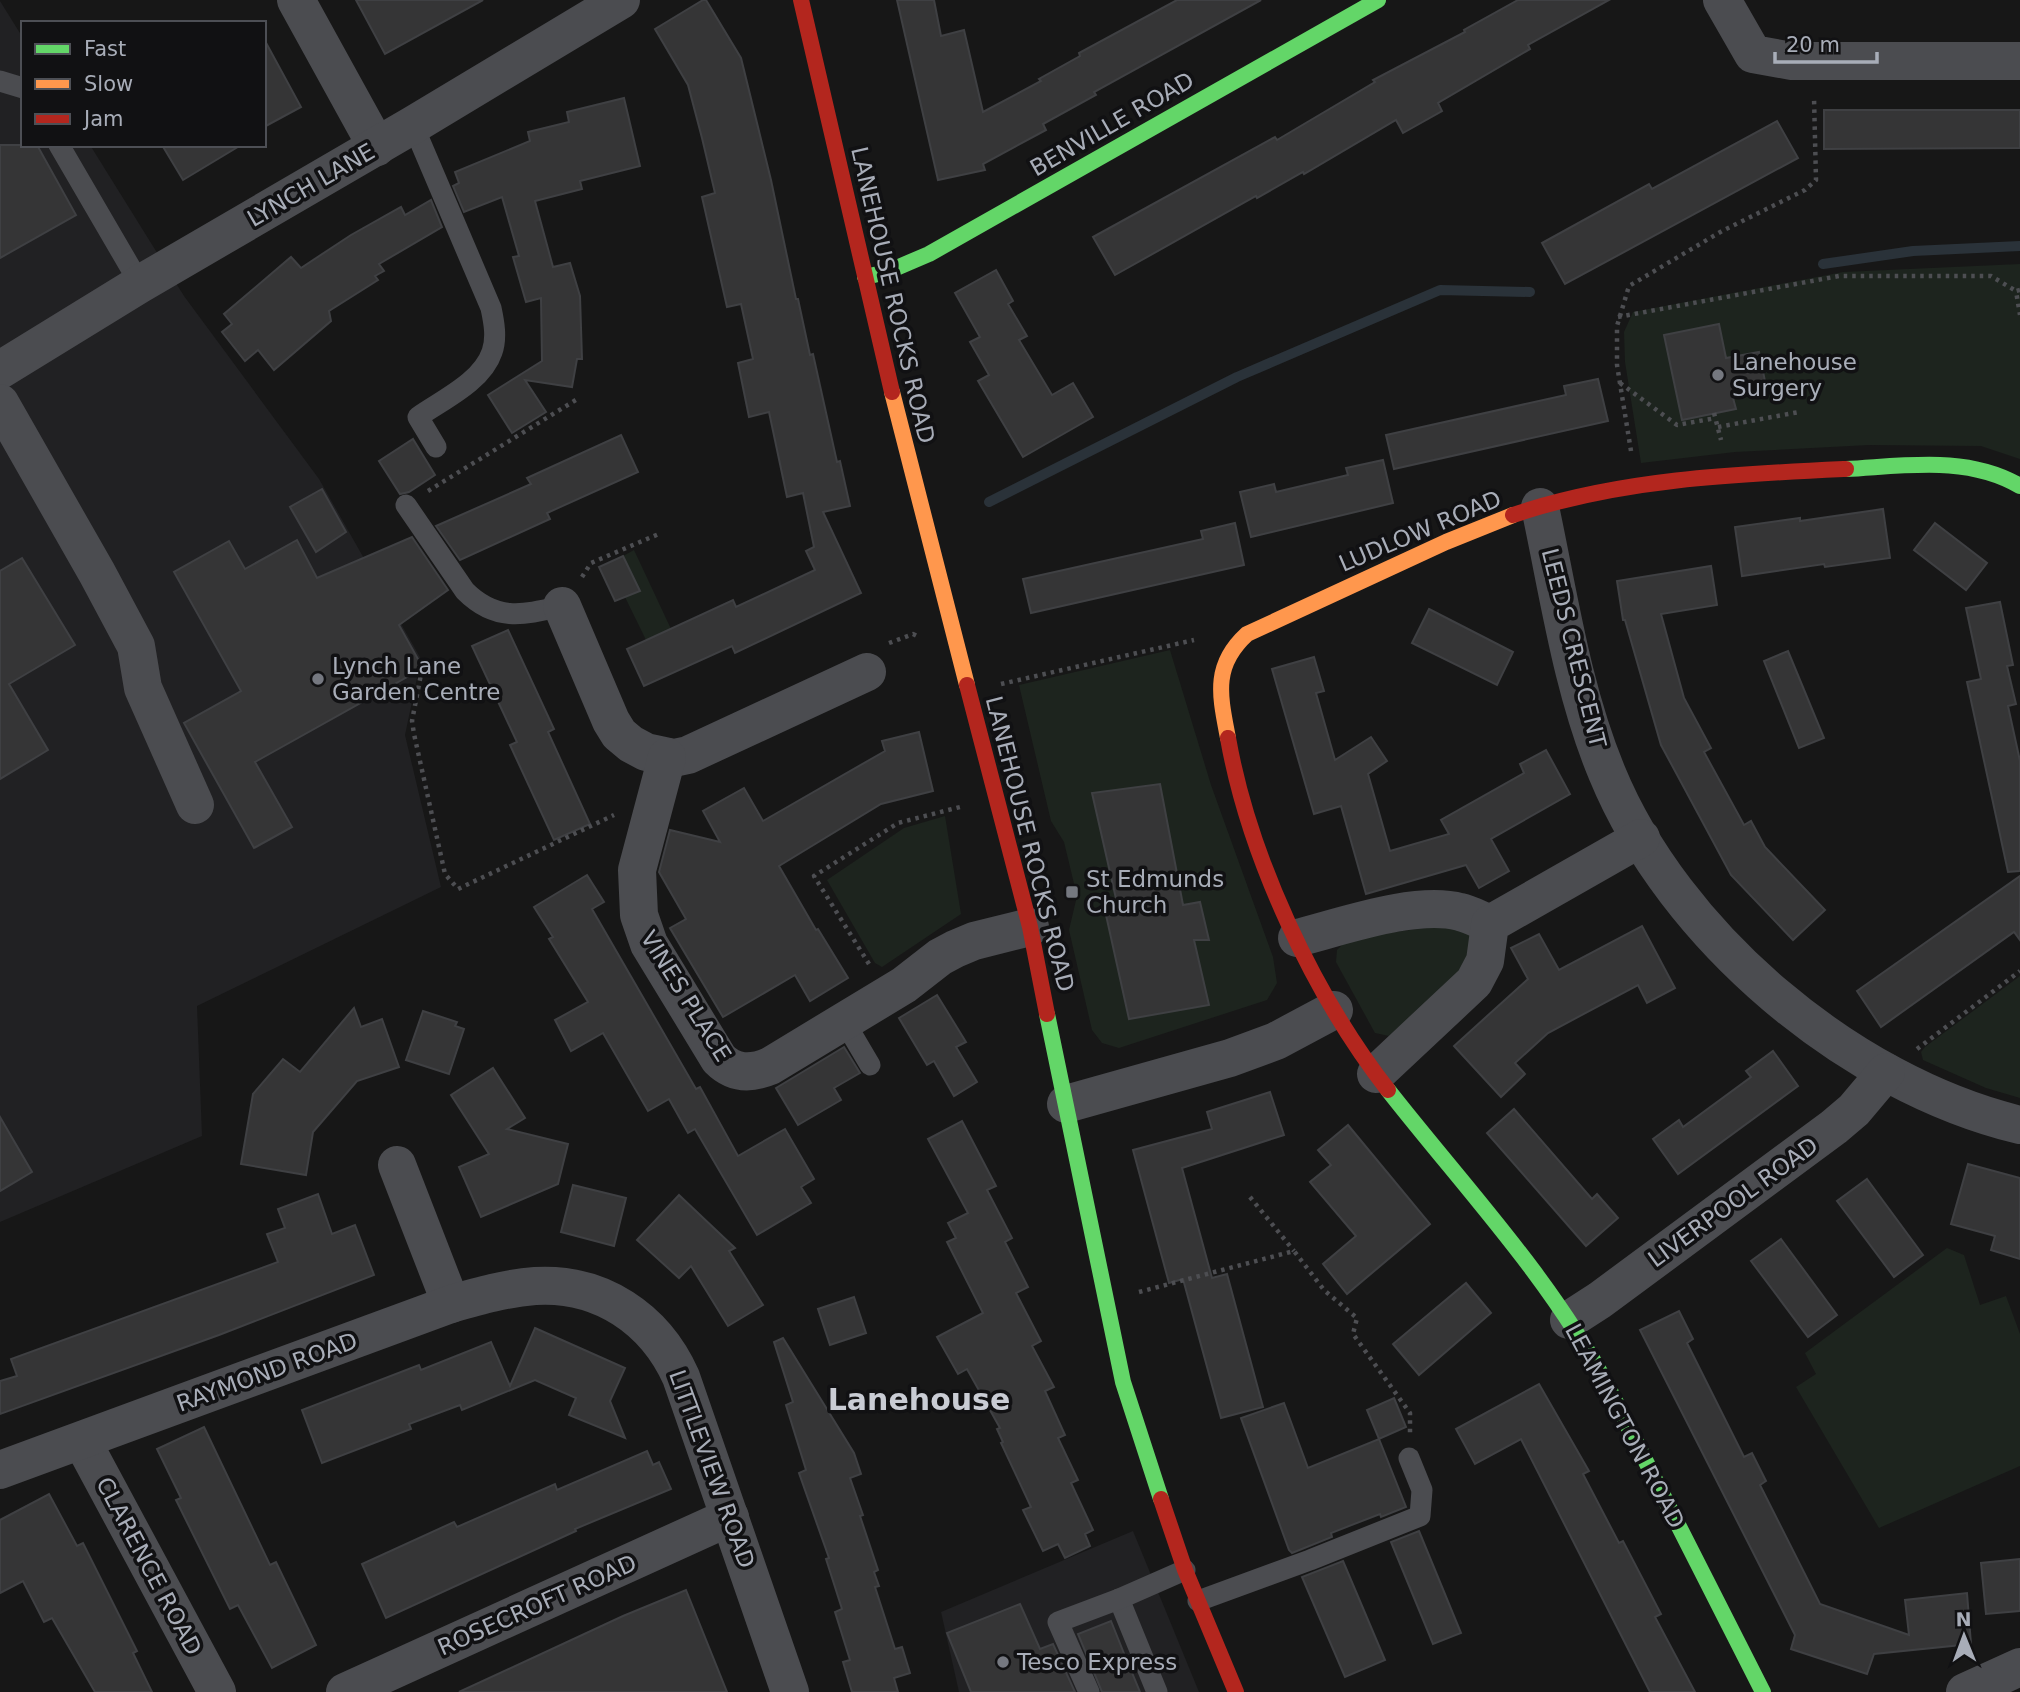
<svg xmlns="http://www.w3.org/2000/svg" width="2020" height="1692" font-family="'DejaVu Sans',sans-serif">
<rect width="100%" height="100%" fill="#171717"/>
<g fill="#212123">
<polygon points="0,1 23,38 23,145 90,145 184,296 319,479 421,659 405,735 441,887 197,1006 202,1136 0,1222"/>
<polygon points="1133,1531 1199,1692 959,1692 941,1612"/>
</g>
<g fill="#1d241e">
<polygon points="2020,264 2020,459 1981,446 1869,445 1735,452 1641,463 1625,362 1624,332 1633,312 1843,272"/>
<polygon points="634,550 671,629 646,640 625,597 639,590 623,556"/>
<polygon points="1170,650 1211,785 1273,957 1277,983 1267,1000 1119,1048 1102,1043 1092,1030 1069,930 1077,896 1064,842 1051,821 1019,685"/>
<polygon points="945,816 961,914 882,967 875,963 827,880 904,828"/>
<polygon points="1456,924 1470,934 1474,962 1389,1036 1375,1033 1336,962 1337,950 1349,938"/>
<polygon points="2020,976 2020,1098 1986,1088 1923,1060 1921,1052 1925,1047"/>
<polygon points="1947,1248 1964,1255 1980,1305 2006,1296 2020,1334 2020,1466 1879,1528 1796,1387 1816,1374 1805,1353"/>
</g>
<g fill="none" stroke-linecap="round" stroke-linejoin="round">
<g stroke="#2a3239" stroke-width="10">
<polyline points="1823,264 1913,251 2020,246"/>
<polyline points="989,502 1237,377 1440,290 1530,292"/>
</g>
</g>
<g fill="#353536" stroke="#3f4043" stroke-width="2">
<polygon points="356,0 483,0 385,54"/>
<polygon points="703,0 706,0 741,58 771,180 796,299 798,299 810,355 813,354 837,462 840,461 850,506 823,512 861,593 735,653 732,646 644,686 627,649 733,600 736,607 815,570 806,551 814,547 803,493 787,497 769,412 749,417 738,363 753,359 741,304 727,307 702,197 715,193 702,138 688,85 655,29"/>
<polygon points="897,0 934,0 941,36 964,30 983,112 1041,81 1039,79 1080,56 1079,53 1177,0 1261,0 1094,92 1096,95 1043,124 1046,130 983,164 985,170 938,180"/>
<polygon points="1518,0 1609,0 1528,45 1530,49 1438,103 1442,111 1403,133 1396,120 1304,174 1303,172 1257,198 1256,196 1115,275 1093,237 1275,137 1277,140 1375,82 1373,80 1465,32 1464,30"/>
<polygon points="264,39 301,107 264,127"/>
<polygon points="624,98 640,166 580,181 582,189 535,201 553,267 570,263 580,296 582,359 577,359 572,387 525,380 546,412 512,433 488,395 542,361 541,298 526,302 513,257 519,256 502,197 464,212 453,186 459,183 455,172 530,141 528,132 569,122 567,112"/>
<polygon points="1824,110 2020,110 2020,148 1824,149"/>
<polygon points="1777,121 1798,158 1565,284 1542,243 1649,184 1652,189"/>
<polygon points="0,145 37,145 76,215 0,258"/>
<polygon points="162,145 241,145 183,180"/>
<polygon points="431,200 442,227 379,264 384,271 375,276 378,280 329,311 331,321 274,370 258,350 245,361 222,332 232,324 224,314 291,257 301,268 351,235 401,207 405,215"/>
<polygon points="996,270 1013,301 1008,304 1027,336 1019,340 1052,395 1073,383 1093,417 1023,457 978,381 989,375 970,342 980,337 955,293"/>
<polygon points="1719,324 1726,358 1759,352 1767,391 1733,398 1736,409 1682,420 1664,335"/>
<polygon points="1598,379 1608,421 1394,469 1386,435 1566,395 1564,386"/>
<polygon points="621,435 638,472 547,513 550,519 460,560 436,526 531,484 527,478"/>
<polygon points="413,439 435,475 409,492 400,494 379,461"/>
<polygon points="1383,460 1393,503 1251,537 1240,492 1274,484 1276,492 1348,475 1346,468"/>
<polygon points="322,489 346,532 316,552 290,507"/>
<polygon points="1883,509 1890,558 1825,567 1824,564 1742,576 1735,527 1800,518 1800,521"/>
<polygon points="1235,523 1244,565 1031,613 1023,579 1203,539 1201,531"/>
<polygon points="1935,523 1987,563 1966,590 1914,550"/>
<polygon points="412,537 448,590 399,625 423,668 255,762 292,827 254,848 184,723 241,691 174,572 229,541 245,569 297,540 317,578"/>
<polygon points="623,556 640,591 615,601 599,567"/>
<polygon points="22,558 75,645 9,684 48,750 0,779 0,571"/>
<polygon points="1711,566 1717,605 1661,614 1684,698 1711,748 1704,752 1744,825 1751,821 1765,847 1825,910 1793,940 1731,875 1661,745 1625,620 1623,620 1617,581"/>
<polygon points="2000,602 2013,665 2007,666 2016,704 2008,706 2020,761 2020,871 2008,872 1967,682 1981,679 1966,608"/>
<polygon points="1429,609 1513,652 1497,685 1412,643"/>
<polygon points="508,630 554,729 548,732 590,824 554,840 510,745 517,742 472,646"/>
<polygon points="1788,651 1824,738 1799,748 1764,661"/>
<polygon points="1314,657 1324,691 1316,693 1335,760 1371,737 1387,761 1368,774 1390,851 1449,834 1441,820 1524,773 1520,764 1546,750 1570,794 1491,839 1509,871 1479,888 1466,865 1366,894 1341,806 1314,814 1272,669"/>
<polygon points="919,732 933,791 881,804 779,866 816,930 818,929 848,978 810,1001 795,975 723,1017 670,928 686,919 659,872 670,830 720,842 703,811 744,788 763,821 885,751 882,741"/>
<polygon points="1160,784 1183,905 1200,902 1209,940 1194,940 1209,1005 1129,1019 1104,906 1117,903 1092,793"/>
<polygon points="587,875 604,902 592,909 696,1089 700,1087 738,1156 785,1129 814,1179 801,1187 811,1203 757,1235 695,1129 688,1133 669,1099 648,1111 603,1033 571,1051 555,1020 588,1002 549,939 553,937 534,907"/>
<polygon points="2020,876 2020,940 2014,932 1881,1027 1857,991"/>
<polygon points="1642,926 1675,988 1647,1003 1638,985 1548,1033 1515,1063 1525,1074 1501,1097 1454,1046 1528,979 1511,948 1539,934 1559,970"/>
<polygon points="937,995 966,1042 956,1047 977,1082 954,1096 934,1061 927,1065 899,1018"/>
<polygon points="354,1008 361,1027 382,1019 399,1067 357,1081 313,1132 306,1175 241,1164 253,1094 283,1059 300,1072"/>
<polygon points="423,1011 457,1022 455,1026 464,1029 449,1074 406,1060"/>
<polygon points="844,1047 860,1073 834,1088 841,1100 798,1125 776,1088"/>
<polygon points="1773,1051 1798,1086 1678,1174 1653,1139 1679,1120 1683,1127 1751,1077 1746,1071"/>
<polygon points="493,1068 525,1118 507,1129 568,1144 558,1184 481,1217 459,1167 489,1154 451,1095"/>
<polygon points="1270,1092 1284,1135 1182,1168 1212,1278 1227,1274 1263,1407 1221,1418 1183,1279 1169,1283 1133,1150 1212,1129 1207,1112"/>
<polygon points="1514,1109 1592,1199 1597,1194 1618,1218 1586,1246 1487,1133"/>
<polygon points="0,1117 32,1172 0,1191"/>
<polygon points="962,1121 996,1186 987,1190 1012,1238 1005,1242 1028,1287 1016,1293 1041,1341 1032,1346 1054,1387 1045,1391 1065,1435 1058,1438 1078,1480 1071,1483 1093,1530 1085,1534 1090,1546 1065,1558 1058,1544 1043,1551 1023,1510 1031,1507 1001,1443 1003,1442 997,1429 1000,1428 967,1369 958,1374 937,1337 983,1313 947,1242 956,1238 948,1223 968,1213 928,1139"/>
<polygon points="1348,1125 1430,1224 1347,1294 1323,1264 1356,1236 1310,1182 1331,1165 1318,1150"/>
<polygon points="1968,1164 2020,1178 2020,1259 1991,1250 1995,1236 1951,1224"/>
<polygon points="1867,1179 1923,1255 1894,1277 1837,1201"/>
<polygon points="573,1185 626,1198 614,1246 561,1232"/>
<polygon points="318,1194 332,1234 355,1225 374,1275 219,1335 0,1414 0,1381 17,1376 11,1359 278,1262 267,1234 285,1228 278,1209"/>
<polygon points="679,1195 735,1248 729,1251 763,1305 728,1326 691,1266 679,1278 637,1240"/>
<polygon points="1781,1239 1837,1315 1808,1337 1751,1261"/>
<polygon points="1466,1283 1491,1313 1419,1375 1393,1344"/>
<polygon points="854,1297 866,1333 830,1345 818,1309"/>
<polygon points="1679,1311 1693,1339 1687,1343 1744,1457 1752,1453 1766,1481 1760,1485 1820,1604 1909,1635 1905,1600 1967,1593 1971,1644 1874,1654 1867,1674 1791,1649 1795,1635 1640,1330"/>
<polygon points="535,1328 625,1368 610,1401 625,1438 569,1415 576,1398 535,1380 462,1410 460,1405 409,1424 411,1429 322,1463 302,1410 419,1365 421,1370 491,1342 510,1386"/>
<polygon points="783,1338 854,1453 861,1474 850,1478 863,1515 860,1516 878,1570 874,1572 879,1586 875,1587 895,1649 902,1647 910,1673 894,1678 898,1692 852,1692 843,1662 850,1660 835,1612 842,1609 826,1559 829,1558 799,1473 806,1470 786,1405 793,1402 774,1342"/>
<polygon points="1539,1384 1589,1471 1583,1474 1619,1543 1623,1541 1661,1614 1655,1617 1695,1692 1650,1692 1521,1439 1475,1464 1456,1429"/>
<polygon points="1394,1398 1406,1427 1379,1439 1367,1410"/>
<polygon points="1284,1403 1308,1468 1379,1439 1406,1507 1381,1517 1380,1514 1331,1533 1332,1537 1292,1553 1289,1550 1241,1418"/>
<polygon points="204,1427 270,1565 276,1562 316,1645 272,1668 238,1605 230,1609 176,1500 181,1498 157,1449"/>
<polygon points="647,1451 653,1465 659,1462 671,1489 575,1529 576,1531 386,1618 362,1564 454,1522 457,1527 555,1484 557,1490"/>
<polygon points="49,1494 77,1546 83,1543 137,1651 133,1653 152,1692 95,1692 52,1618 44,1622 23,1581 0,1593 0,1520"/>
<polygon points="1419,1531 1461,1633 1433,1644 1391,1542"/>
<polygon points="2020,1559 2020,1611 1986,1614 1981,1563"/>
<polygon points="1343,1561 1385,1660 1345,1677 1302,1577"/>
<polygon points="686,1590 727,1692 459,1692 623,1616"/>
<polygon points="1020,1604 1040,1649 1053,1644 1075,1692 971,1692 947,1633"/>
<polygon points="1111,1621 1123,1651 1140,1692 1102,1692 1078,1634"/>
</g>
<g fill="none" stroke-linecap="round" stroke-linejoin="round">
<g stroke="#4d4e52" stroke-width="4.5" stroke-dasharray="3.5 5" stroke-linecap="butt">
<polyline points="2020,290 2016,291 2020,315"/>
<polyline points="1618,317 1839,276 1991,276 2016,291"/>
<polyline points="1620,383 1677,425 1716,418"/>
<polyline points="1714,413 1721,440"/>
<polyline points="1718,427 1799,412"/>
<polyline points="1631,451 1617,365 1617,326 1629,286 1722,231 1805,190 1816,180 1814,97"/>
<polyline points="428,491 579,398"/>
<polyline points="582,577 591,563 661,533"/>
<polyline points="889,643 913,634 917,636"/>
<polyline points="422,669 412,721 414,734 445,874 458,889 614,815"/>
<polyline points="1001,684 1194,640"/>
<polyline points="869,964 814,876 898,823 964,806"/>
<polyline points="1917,1049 2020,971"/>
<polyline points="1250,1197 1294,1251"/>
<polyline points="1139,1292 1294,1251 1324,1290 1357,1318 1353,1334 1410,1413 1410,1434"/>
</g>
<g stroke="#4b4c50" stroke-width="21">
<polyline points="0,81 23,88"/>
<path d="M413,125l78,183c3,14 6,30 1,44 -10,30 -50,48 -74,65l18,30"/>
<polyline points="59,145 140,284"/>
<path d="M406,505l59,86c31,31 58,24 97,15"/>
<polyline points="844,1021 870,1065"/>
<polyline points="1119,1599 1157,1692"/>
<polyline points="1198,1601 1310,1560 1420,1516 1422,1490 1409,1458"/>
<polyline points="1089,1692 1058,1622 1119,1599 1185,1570"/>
</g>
<g stroke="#4b4c50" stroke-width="38">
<polyline points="296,0 377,147"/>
<polyline points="1722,0 1753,54 1792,61 2020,61"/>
<polyline points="0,370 140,284 413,125 621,0"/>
<polyline points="0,403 97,573 136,646 143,688 195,805"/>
<path d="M1540,507c19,89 32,182 67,266 67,163 242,311 413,352"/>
<polyline points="562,606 611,721 619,734 631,744 646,752 674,758 688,755 867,672"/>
<path d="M667,757l-30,113 2,45 10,29 70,115c15,15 32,15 51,7l134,-81 36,-28 15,-8 19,-8 56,-14"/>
<path d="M1297,938c44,-11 119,-38 163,-26 10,2 20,8 30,12"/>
<polyline points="1376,1074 1474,982 1485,961 1490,924 1641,838"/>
<polyline points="1066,1104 1230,1058 1276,1041 1334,1010"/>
<polyline points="397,1165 451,1304"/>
<polyline points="1569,1320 1600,1300 1834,1127 1854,1110 1886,1072"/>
<polyline points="82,1441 217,1692"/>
<path d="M0,1470l451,-166c28,-8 56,-16 84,-18 66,-4 120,33 146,91l109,315"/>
<polyline points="345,1692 730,1517"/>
<polyline points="1965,1692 2020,1667"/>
</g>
<g stroke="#63d668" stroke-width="16">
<polyline points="865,277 887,272 929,254 1378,0"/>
<path d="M1846,469c59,-3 121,-14 174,17"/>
<polyline points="1047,1014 1123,1382 1161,1499"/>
<path d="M1388,1090c76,97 161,186 219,295l156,307"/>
</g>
<g stroke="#ff974d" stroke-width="16">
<polyline points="892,392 967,685"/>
<path d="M1228,738c-8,-42 -16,-72 19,-104l199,-92 67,-27"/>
</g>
<g stroke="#b3261e" stroke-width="16">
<polyline points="801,0 892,392"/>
<path d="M1513,515c106,-36 222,-41 333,-46"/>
<polyline points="967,685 1030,927 1047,1014"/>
<path d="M1228,738c21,119 86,257 160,352"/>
<polyline points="1161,1499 1185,1570 1236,1692"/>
</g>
</g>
<g fill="#757880" stroke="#111113" stroke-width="2.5">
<circle cx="1718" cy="375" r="7"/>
<circle cx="318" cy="679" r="7"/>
<rect x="1065" y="885" width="14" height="14" rx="3.5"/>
<circle cx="1003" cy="1662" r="7"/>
</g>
<g text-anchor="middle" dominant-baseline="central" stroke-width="7" stroke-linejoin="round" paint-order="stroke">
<g font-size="23" fill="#a8adb8" stroke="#111113">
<text transform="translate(1112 124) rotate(-30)">BENVILLE ROAD</text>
<text transform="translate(311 185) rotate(-30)">LYNCH LANE</text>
<text transform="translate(893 295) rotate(77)">LANEHOUSE ROCKS ROAD</text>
<text transform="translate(1420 531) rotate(-23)">LUDLOW ROAD</text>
<text transform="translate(1574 648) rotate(76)">LEEDS CRESCENT</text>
<text transform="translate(1030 844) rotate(76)">LANEHOUSE ROCKS ROAD</text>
<text transform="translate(686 996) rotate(58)">VINES PLACE</text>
<text transform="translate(1733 1202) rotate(-36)">LIVERPOOL ROAD</text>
<text transform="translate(267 1372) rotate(-20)">RAYMOND ROAD</text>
<text transform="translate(1625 1426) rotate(62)">LEAMINGTON ROAD</text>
<text transform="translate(712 1469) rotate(70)">LITTLEVIEW ROAD</text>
<text transform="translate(149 1566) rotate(62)">CLARENCE ROAD</text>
<text transform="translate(537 1605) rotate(-24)">ROSECROFT ROAD</text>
</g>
<g font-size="23" fill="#a8adb8" stroke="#111113" text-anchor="start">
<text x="1732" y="362">Lanehouse<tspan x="1732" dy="26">Surgery</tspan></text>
<text x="332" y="666">Lynch Lane<tspan x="332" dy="26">Garden Centre</tspan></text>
<text x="1086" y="879">St Edmunds<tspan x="1086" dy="26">Church</tspan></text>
<text x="1017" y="1662">Tesco Express</text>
</g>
<g font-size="30" font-weight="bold" fill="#c9ccd4" stroke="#111113">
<text x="919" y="1399">Lanehouse</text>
</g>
</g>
<rect x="21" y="21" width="245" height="126" fill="#111113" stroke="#4d4f55" stroke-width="2"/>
<rect x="35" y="44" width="35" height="10" fill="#63d668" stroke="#4d4f55" stroke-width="2"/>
<text x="84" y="56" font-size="21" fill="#a8adb8">Fast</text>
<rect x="35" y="79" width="35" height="10" fill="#ff974d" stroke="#4d4f55" stroke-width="2"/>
<text x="84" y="91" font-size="21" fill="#a8adb8">Slow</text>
<rect x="35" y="114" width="35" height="10" fill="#b3261e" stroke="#4d4f55" stroke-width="2"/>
<text x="84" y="126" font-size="21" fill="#a8adb8">Jam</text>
<g transform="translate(1964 1636) rotate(359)" stroke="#111113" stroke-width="5" paint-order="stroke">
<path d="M0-5L12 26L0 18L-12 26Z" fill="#a8adb8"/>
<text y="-10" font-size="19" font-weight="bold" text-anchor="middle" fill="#a8adb8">N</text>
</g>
<path d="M1775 52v10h102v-10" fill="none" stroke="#a8adb8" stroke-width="3.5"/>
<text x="1786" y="52" font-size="21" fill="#a8adb8" stroke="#111113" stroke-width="5" paint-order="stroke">20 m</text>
</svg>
